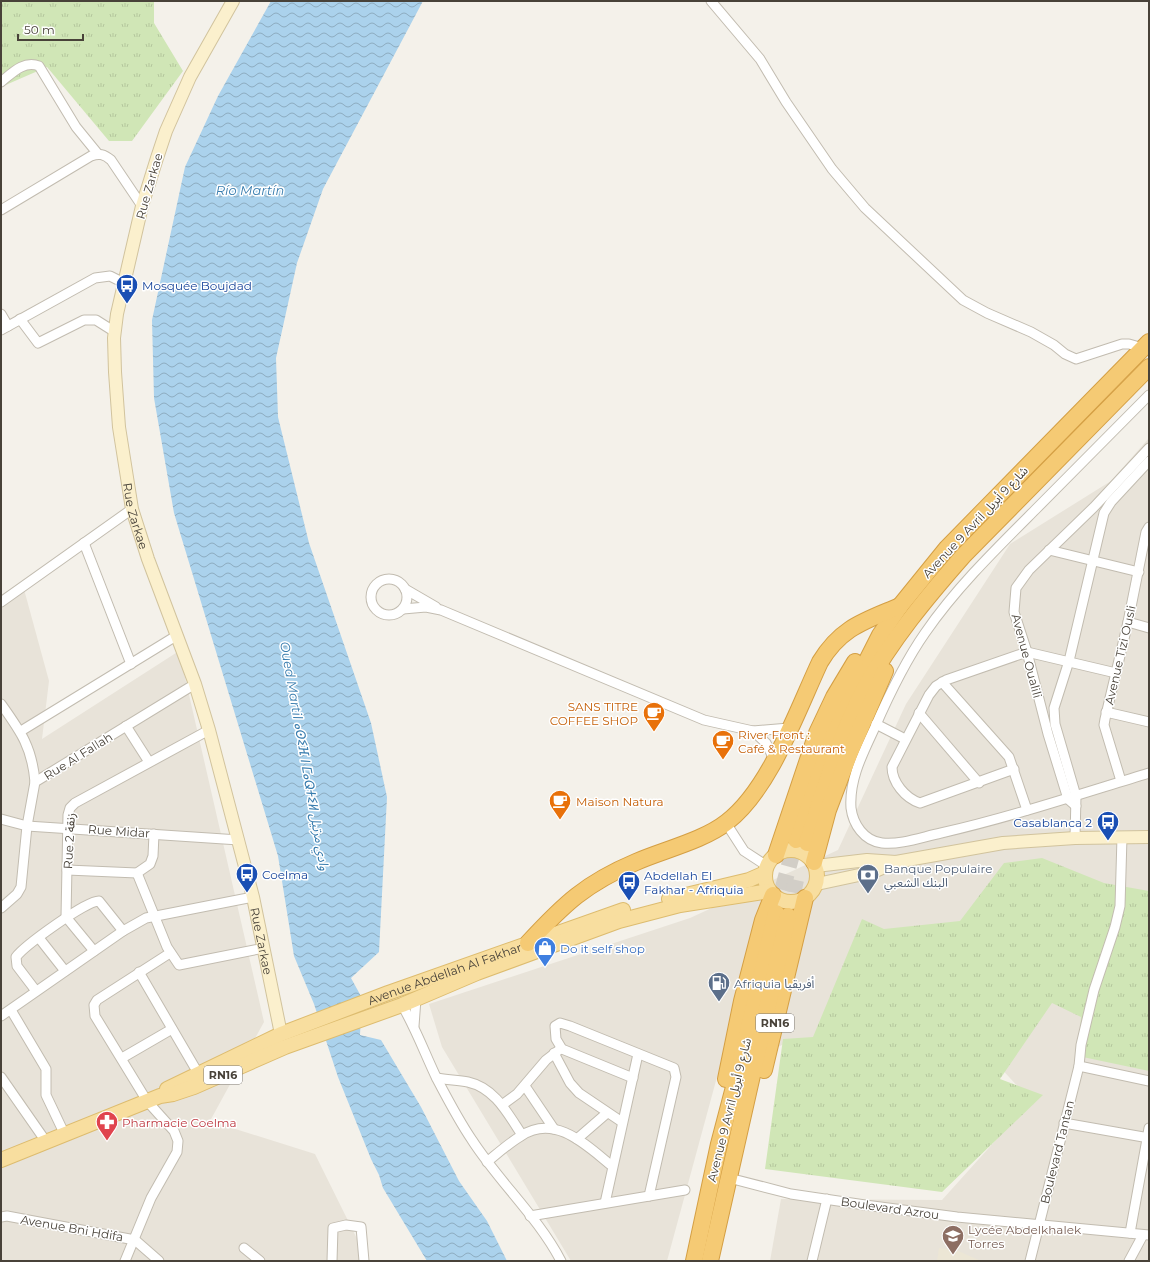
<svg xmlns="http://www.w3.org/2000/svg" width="1150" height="1262" font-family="Montserrat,'Noto Sans Arabic','Noto Sans Tifinagh',sans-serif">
<defs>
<pattern id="grass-tufts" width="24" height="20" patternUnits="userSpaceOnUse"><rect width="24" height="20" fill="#d0e6b6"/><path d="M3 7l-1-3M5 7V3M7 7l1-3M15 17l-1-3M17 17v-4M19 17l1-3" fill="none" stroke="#b4c69d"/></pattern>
<pattern id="water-waves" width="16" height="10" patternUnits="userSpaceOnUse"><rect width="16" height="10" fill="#abd2ec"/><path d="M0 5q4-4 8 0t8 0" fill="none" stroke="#8dacc0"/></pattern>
</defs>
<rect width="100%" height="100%" fill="#f4f1ea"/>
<g fill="#e8e3d9">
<polygon points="1149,438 1149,906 965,929 816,1053 784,1044 717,1077 667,1261 571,1261 442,1047 429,1004 690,918 838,850 906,704 1010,544 1111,481"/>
<polygon points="22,582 49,681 42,739 179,651 264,1022 210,1121 315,1154 368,1261 1,1261 1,595"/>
<polygon points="1054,995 1149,1062 1149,1261 770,1261 781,1199 942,1200 1031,1101 998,1065"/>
</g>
<polygon fill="#ece6d5" points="939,1248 956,1250 981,1261 937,1261"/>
<g fill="url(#grass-tufts)">
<polygon points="1,1 154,1 154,23 183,71 132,141 109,141 47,67 1,87"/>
<polygon points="1042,858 1104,883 1149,891 1149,1071 1078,1056 1081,1017 1052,1003 1000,1079 1043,1095 942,1192 765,1169 783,1039 813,1037 862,919 884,929 960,921 1004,863"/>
</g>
<polygon fill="url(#water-waves)" points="271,1 423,1 323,189 297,263 276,358 278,417 309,543 371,723 387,797 379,952 351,978 362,998 360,1035 381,1040 421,1107 459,1181 487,1221 507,1261 427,1261 383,1188 379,1175 371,1159 338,1077 314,1004 294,956 278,856 174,513 154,398 152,320 185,167 218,96"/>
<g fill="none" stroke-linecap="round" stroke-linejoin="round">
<g stroke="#d2cec7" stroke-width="16" stroke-dasharray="16 8" stroke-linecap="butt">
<polyline points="776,913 796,840"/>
<polyline points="788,916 796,880"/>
</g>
<g stroke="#c2bcb0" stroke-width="11">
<g id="street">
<polyline points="711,1 760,59 786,102 832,169 865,208 963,300 987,313 1031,332 1054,345 1065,354 1076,359 1122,344 1129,344 1143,348"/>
<path d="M1,82c11,-9 23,-22 38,-16l37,61 22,27"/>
<path d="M1,210l90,-54c8,-3 13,-2 20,4l31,46"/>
<polyline points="1,314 8,326"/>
<polyline points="20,319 38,343 84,320 96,320 115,332"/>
<polyline points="1,330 95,278 110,276 124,283"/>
<path d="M1149,395c-38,38 -76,77 -114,115 -39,39 -79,78 -110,123 -21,30 -36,62 -50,94 -12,26 -26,52 -24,81 2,16 13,33 31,35 19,2 40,-6 59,-10 70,-16 139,-39 208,-60"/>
<polyline points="84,543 131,664"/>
<polyline points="1049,550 1139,572"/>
<circle cx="389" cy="597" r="18"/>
<polyline points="405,589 436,607"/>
<polyline points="1,602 132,509"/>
<polyline points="403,609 426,607 441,610 704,720 753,731 789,728"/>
<polyline points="1128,622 1149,628"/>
<polyline points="942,682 1009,757 1027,810"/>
<path d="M1,704c20,28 31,43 34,78"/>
<polyline points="1106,712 1149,722"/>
<polyline points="919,713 979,783"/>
<polyline points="876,724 905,739"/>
<polyline points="126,726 149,762"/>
<polyline points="21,731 176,636"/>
<polyline points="753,731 766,743 774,759"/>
<path d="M1014,769l-94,34c-15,-5 -28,-21 -28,-36l37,-72 7,-9 10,-6 81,-28 89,21"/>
<polyline points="1121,781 1104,725 1105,719 1128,622 1146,532 1149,527"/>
<polyline points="1076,806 1068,799 1048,734 1027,652 1014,612 1016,588 1029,570 1094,507 1149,448"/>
<polyline points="1,819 27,826 239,840"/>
<polyline points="726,823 744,851 767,866"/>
<polyline points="1075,838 1076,796 1055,724 1054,708 1069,661 1104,513 1111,502 1149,461"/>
<polyline points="67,870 137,873 150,864 153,856 154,834"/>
<polyline points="137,873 167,947 179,965 264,948"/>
<polyline points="1,908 17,894 21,887 27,826 35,782 195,684"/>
<polyline points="39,938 65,971"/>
<polyline points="94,951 66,917 68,815 70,808 75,803 209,730"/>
<polyline points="139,972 198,1073"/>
<path d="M36,991l-19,-25 -1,-9c8,-11 71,-57 83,-56l24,30"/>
<path d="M402,1005c14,24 23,49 35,74 11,21 22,42 35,61 27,42 66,77 89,121"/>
<polyline points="11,1010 46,1069 46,1095 65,1135"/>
<polyline points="1,1016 123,931 146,918 253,897"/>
<polyline points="414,1026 416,999"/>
<polyline points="554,1053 570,1083 579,1093 622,1122"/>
<polyline points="122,1058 172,1029"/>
<polyline points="1079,1066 1149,1081"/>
<polyline points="1,1077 47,1143"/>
<path d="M437,1078c10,2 21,2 31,4 27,6 40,32 54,53"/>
<polyline points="633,1078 562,1049 556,1039 555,1026 560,1023 570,1026 674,1068 676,1077 649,1196"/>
<polyline points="525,1086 554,1129"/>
<polyline points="502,1105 517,1094 546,1060 559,1050"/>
<polyline points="1064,1123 1149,1138"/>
<polyline points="577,1139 607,1113"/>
<path d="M487,1162c11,-9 22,-19 34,-26 34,-23 66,10 91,30"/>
<polyline points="729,1178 791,1194 865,1205 957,1217 1149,1235"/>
<polyline points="605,1203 638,1054"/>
<polyline points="530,1216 685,1190"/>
<polyline points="1,1217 7,1216 135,1240 159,1261"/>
<polyline points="1130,1233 1149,1128"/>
<polyline points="244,1248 260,1261"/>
<polyline points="125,1261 151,1198 177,1152 178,1141 174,1131 147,1101 95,1016 94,1005 97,1000 170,953"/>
<polyline points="332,1261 333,1228 346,1225 361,1227 364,1261"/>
<polyline points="812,1261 827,1199"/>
<polyline points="1030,1261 1079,1066 1081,1045 1094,990 1115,927 1120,906 1122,837"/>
<polyline points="1129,1261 1143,1235"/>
</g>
</g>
<g stroke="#d1c39d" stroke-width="14">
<g id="secondary">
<path id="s1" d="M233,1l-43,76 -24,54 -9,27 -15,48 -25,108 -3,24 1,34 4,55 13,82 16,50 47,125 14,46 44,167 28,137"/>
<polyline points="816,866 867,860 896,862 1003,843 1075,838 1149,837"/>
<polyline points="817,884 873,872 896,862"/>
</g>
</g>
<g stroke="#ddbc6f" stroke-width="16">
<g id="primary">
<circle cx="791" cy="876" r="26"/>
<polyline points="669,899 749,880 765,873"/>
<path id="s2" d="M167,1089l114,-55 107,-41 235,-83"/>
<polyline points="1,1160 160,1096 173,1094 194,1087 285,1047 402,1005 477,973 619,921 680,905 770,891"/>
</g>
</g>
<g stroke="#d49f44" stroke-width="18">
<g id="highway">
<polyline points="796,840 810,792 828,742 845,704 880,635 900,606 947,548 1149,342"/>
<path d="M807,843c17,-52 32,-106 58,-155 26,-48 62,-91 98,-132l186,-189"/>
<polyline points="776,855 817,733 834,697 855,662"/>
<polyline points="814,862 828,810 850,752 885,671"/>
<path d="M528,943c36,-39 58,-60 108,-81 27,-12 67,-21 91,-40 43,-33 70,-111 93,-160 21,-35 45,-41 80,-56"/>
<polyline points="764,1070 805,898"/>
<polyline points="726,1079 742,1001 763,920 773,895"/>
<polyline points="694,1261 719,1144 744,1049 776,913"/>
<polyline points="710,1261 788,916"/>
</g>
</g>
<use href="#street" stroke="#fff" stroke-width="9"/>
<use href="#secondary" stroke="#fbf0cd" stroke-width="12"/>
<use href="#primary" stroke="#f8de9f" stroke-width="14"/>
<use href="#highway" stroke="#f5ca74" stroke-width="16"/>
</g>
<defs>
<g id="bus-pin" transform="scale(1.15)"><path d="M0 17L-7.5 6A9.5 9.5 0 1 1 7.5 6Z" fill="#1a4fb4" stroke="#fff"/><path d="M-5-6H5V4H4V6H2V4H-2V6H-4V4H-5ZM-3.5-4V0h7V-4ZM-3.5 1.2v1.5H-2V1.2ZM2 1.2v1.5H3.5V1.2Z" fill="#fff"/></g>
<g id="cafe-pin" transform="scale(1.15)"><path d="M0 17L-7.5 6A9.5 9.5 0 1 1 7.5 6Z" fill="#e8710a" stroke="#fff"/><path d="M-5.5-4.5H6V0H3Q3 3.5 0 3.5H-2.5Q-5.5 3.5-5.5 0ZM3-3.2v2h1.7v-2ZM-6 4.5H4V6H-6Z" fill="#fff"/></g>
<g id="bank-pin" transform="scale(1.15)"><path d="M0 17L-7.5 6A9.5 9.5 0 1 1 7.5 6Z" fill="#5c6f8a" stroke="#fff"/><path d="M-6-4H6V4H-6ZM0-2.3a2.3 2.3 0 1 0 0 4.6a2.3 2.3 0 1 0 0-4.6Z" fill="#fff"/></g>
<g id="shop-pin" transform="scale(1.15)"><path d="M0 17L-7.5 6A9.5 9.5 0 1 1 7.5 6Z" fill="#3f7fe0" stroke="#fff"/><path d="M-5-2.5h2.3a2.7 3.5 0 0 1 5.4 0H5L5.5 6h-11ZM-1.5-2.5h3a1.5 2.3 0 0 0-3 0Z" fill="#fff"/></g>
<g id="fuel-pin" transform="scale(1.15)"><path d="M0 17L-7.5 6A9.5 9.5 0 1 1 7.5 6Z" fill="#5c6f8a" stroke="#fff"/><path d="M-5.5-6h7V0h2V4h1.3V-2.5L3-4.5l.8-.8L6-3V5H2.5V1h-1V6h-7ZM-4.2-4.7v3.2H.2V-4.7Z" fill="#fff"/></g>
<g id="pharmacy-pin" transform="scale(1.15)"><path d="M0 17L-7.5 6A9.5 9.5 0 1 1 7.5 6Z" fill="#e0444e" stroke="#fff"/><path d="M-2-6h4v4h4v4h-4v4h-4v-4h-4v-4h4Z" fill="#fff"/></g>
<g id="school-pin" transform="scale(1.15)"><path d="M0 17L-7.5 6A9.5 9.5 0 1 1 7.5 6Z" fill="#8d6e63" stroke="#fff"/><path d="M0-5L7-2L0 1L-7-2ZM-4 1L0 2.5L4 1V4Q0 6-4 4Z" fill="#fff"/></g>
</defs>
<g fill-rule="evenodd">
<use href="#bus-pin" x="127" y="285"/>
<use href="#cafe-pin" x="654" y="713"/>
<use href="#cafe-pin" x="723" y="741"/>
<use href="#cafe-pin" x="560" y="801"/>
<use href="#bus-pin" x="1108" y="822"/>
<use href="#bus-pin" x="247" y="874"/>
<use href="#bank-pin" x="868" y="875"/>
<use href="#bus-pin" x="629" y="882"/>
<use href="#shop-pin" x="545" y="948"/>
<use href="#fuel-pin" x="719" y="983"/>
<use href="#pharmacy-pin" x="107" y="1122"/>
<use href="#school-pin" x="953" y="1236"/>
</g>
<g text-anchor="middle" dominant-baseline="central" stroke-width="3" stroke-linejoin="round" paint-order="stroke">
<g fill="#fff" stroke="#7f7b74" stroke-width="1">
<rect x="756" y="1014" width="38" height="18" rx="3"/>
<rect x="204" y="1066" width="38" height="18" rx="3"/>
</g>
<g font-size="11" font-weight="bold" fill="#484239">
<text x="775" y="1023">RN16</text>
<text x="223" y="1075">RN16</text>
</g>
<g font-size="12" fill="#484239" stroke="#fff">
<text transform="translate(149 186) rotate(-74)">Rue Zarkae</text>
<text stroke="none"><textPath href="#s1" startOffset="540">Rue Zarkae</textPath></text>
<text transform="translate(975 522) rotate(-47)">Avenue 9 Avril شارع 9 أبريل</text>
<text transform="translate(1120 655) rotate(-77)">Avenue Tizi Ousli</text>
<text transform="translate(1027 656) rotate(75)">Avenue Oualili</text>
<text transform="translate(78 756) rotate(-32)">Rue Al Fallah</text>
<text transform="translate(119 831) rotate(4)">Rue Midar</text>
<text transform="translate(69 841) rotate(-87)">Rue 2 زنقة</text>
<text stroke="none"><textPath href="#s1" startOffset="984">Rue Zarkae</textPath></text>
<text stroke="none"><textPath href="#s2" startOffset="301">Avenue Abdellah Al Fakhar</textPath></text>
<text transform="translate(729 1110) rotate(-76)">Avenue 9 Avril شارع 9 أبريل</text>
<text transform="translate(1057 1152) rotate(-76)">Boulevard Tantan</text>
<text transform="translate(890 1208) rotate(8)">Boulevard Azrou</text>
<text transform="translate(72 1228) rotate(10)">Avenue Bni Hdifa</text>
</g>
<g font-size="12" fill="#164399" stroke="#fff" text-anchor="start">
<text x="142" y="285">Mosquée Boujdad</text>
<text x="1092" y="822" text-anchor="end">Casablanca 2</text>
<text x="262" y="874">Coelma</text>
<text x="644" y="875">Abdellah El<tspan x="644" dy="14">Fakhar - Afriquia</tspan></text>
</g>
<g font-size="12" fill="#c56008" stroke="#fff" text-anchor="start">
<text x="638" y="706" text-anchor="end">SANS TITRE<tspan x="638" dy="14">COFFEE SHOP</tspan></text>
<text x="738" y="734">River Front :<tspan x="738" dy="14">Café &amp; Restaurant</tspan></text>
<text x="576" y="801">Maison Natura</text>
</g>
<g font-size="12" fill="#4e5e75" stroke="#fff" text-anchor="start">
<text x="884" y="868">Banque Populaire<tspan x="884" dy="14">البنك الشعبي</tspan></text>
<text x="734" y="983">Afriquia أفريقيا</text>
</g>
<g font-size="12" fill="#366cbe" stroke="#fff" text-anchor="start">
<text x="560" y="948">Do it self shop</text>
</g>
<g font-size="12" fill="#be3a42" stroke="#fff" text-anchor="start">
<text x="122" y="1122">Pharmacie Coelma</text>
</g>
<g font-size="12" fill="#785e54" stroke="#fff" text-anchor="start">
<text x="968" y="1229">Lycée Abdelkhalek<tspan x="968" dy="14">Torres</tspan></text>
</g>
<g font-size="13" font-style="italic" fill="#377cae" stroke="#fff">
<text x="250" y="190">Río Martín</text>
<text transform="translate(305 756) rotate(80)">Oued Martil ⴰⵙⵉⴼ ⵏ ⵎⴰⵕⵜⵉⵍ وادي مرتيل</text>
</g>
</g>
<rect width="1150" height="1262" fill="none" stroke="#484239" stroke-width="4"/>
<path d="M18 34v6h65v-6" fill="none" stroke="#484239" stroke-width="2"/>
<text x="24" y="34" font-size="12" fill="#484239" stroke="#ffffff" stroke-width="3" paint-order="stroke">50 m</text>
</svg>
